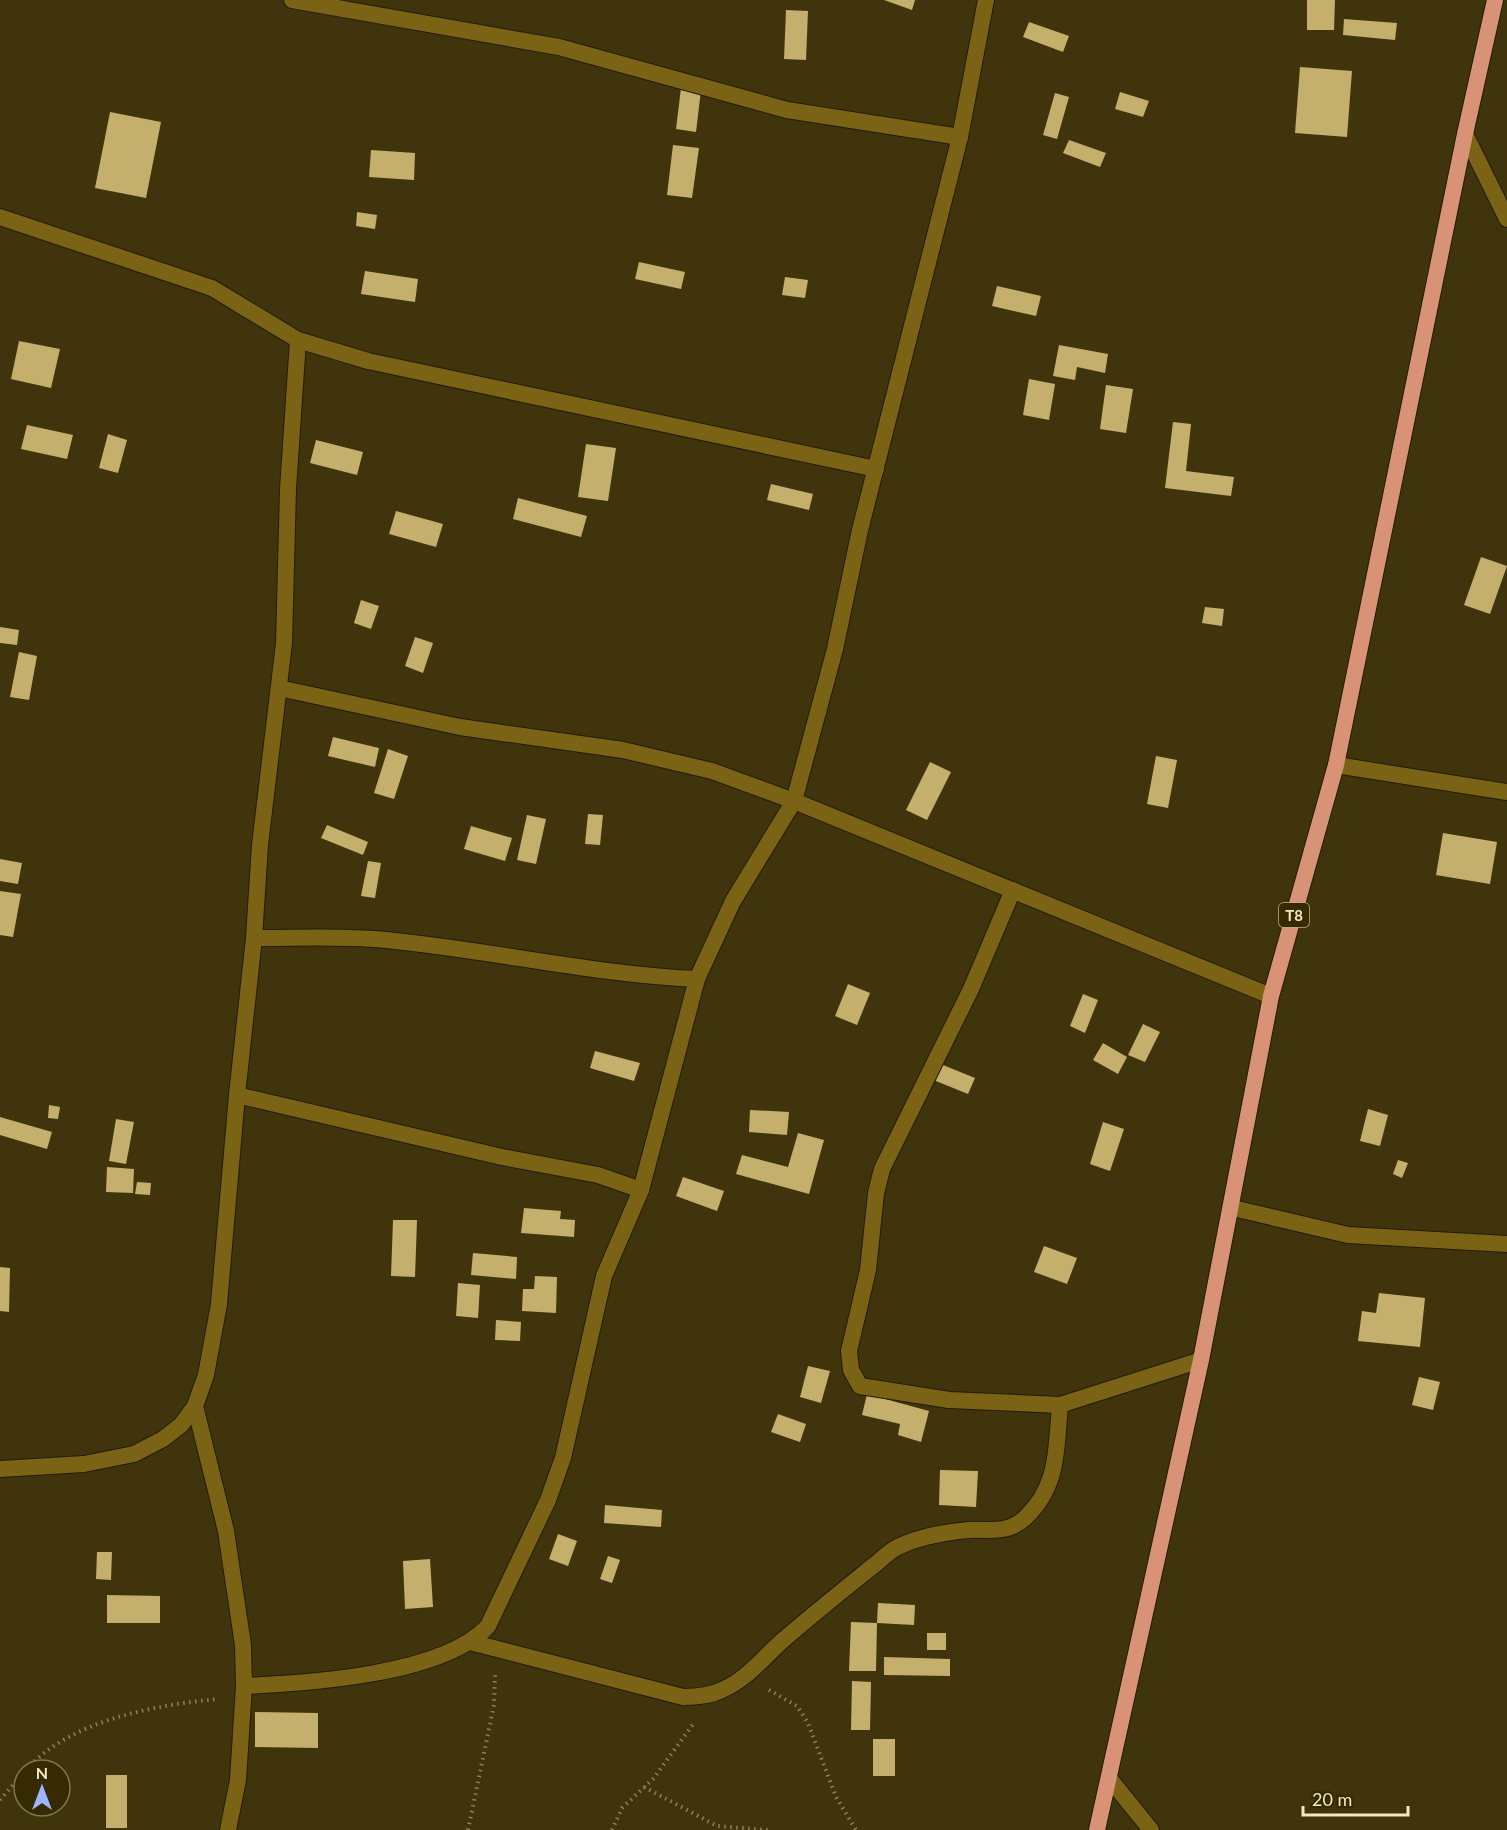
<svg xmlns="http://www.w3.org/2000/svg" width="1507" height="1830" font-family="Lato,sans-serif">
<rect width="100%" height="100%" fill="#40340d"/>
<g fill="#c5af6d">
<polygon points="884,0 915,0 912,10"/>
<polygon points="1307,0 1335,0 1334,30 1307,30"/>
<polygon points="786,10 808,11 806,60 784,59"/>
<polygon points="1344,19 1397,23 1395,40 1343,35"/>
<polygon points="1029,22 1069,36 1063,52 1023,37"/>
<polygon points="1300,67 1352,71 1347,137 1295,133"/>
<polygon points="681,88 701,90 696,132 676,129"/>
<polygon points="1120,92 1149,101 1143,117 1115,109"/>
<polygon points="1055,93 1069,97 1057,139 1043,135"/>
<polygon points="110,112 161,122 146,198 95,188"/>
<polygon points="1069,140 1106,153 1100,167 1063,153"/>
<polygon points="673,145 699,148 692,198 667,195"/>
<polygon points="371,150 415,153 414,180 369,177"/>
<polygon points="357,212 377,215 375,229 356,226"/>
<polygon points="639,262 685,272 681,289 635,279"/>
<polygon points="365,271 418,279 415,302 361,294"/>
<polygon points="785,277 808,280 805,298 782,295"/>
<polygon points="997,286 1041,296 1036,316 992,306"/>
<polygon points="19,341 60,349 51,388 11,379"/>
<polygon points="1059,345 1108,354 1105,373 1077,367 1075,380 1053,376"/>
<polygon points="1029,379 1055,384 1049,420 1023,415"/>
<polygon points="1106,385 1133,389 1126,433 1100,429"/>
<polygon points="1173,422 1191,424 1186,471 1234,477 1231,496 1165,488"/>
<polygon points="27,425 73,435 67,459 21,449"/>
<polygon points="108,434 127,440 118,473 99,468"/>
<polygon points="316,440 363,452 357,475 310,463"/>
<polygon points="586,444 616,448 608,501 578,497"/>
<polygon points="771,484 813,494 809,510 767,500"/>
<polygon points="518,498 587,516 581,537 513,519"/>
<polygon points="396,511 443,524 436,547 389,534"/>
<polygon points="1481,557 1507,566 1490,614 1464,605"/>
<polygon points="361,600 379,606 371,629 354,623"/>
<polygon points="1205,607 1224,609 1222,626 1202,623"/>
<polygon points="0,627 19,630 17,645 0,643"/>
<polygon points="415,637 433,643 423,673 405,666"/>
<polygon points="19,652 37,656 29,700 10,697"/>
<polygon points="333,737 379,748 375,767 328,756"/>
<polygon points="388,749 408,756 394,799 374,793"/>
<polygon points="1156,756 1177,760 1168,808 1147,804"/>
<polygon points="930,762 951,772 927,820 906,810"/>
<polygon points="588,814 603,815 600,845 585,844"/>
<polygon points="527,815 546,819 536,864 517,860"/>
<polygon points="327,825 368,842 363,855 321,838"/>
<polygon points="471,826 512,838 505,861 464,849"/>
<polygon points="1443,833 1497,842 1490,884 1436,875"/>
<polygon points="0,859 22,863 18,884 0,881"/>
<polygon points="368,861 381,863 375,898 361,896"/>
<polygon points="0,891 21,894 13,937 0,935"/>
<polygon points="848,984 870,993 857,1025 835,1016"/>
<polygon points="1083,994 1098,1000 1085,1033 1070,1026"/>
<polygon points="1143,1024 1160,1032 1145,1062 1128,1055"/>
<polygon points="1103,1043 1127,1057 1118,1074 1093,1060"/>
<polygon points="595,1051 640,1063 634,1081 590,1068"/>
<polygon points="938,1063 975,1078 968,1094 931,1079"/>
<polygon points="49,1105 60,1107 58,1119 48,1118"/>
<polygon points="1368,1109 1388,1115 1380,1146 1360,1141"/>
<polygon points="750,1110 789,1112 787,1135 749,1132"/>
<polygon points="0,1117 52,1132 47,1149 0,1135"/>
<polygon points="116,1119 134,1122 126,1164 109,1161"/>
<polygon points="1103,1122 1124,1129 1110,1171 1090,1164"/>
<polygon points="798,1133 824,1140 809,1194 736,1174 742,1155 788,1167"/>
<polygon points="1398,1160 1408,1163 1402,1178 1393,1174"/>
<polygon points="107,1167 134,1169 133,1193 106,1192"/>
<polygon points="683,1177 724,1191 717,1211 676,1196"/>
<polygon points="137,1182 151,1183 150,1195 135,1194"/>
<polygon points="524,1208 561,1211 560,1219 575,1220 574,1237 521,1233"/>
<polygon points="393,1220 417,1220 415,1277 391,1276"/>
<polygon points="1044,1246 1077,1258 1067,1284 1034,1272"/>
<polygon points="473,1253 517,1257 516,1279 471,1275"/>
<polygon points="0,1267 10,1268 9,1312 0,1311"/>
<polygon points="535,1276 557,1277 556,1313 522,1311 523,1289 534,1289"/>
<polygon points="458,1283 480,1285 478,1318 456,1316"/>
<polygon points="1379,1293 1425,1298 1420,1347 1358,1341 1362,1311 1376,1313"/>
<polygon points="496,1320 521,1322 520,1341 495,1340"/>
<polygon points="808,1366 830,1371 821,1403 800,1397"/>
<polygon points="1419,1377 1440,1382 1433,1410 1412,1405"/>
<polygon points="867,1394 929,1411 921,1442 898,1435 900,1424 862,1415"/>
<polygon points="778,1414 806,1424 800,1442 771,1432"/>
<polygon points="940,1470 978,1471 976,1507 939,1505"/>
<polygon points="605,1505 662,1510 661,1527 604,1523"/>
<polygon points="558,1534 577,1541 568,1566 549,1559"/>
<polygon points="97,1552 112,1552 111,1580 96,1579"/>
<polygon points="608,1556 620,1560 612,1583 600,1579"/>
<polygon points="430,1559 433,1607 405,1609 403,1561"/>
<polygon points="107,1595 160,1596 160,1623 107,1623"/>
<polygon points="878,1603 915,1605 914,1625 877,1623"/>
<polygon points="851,1622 877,1623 876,1671 849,1671"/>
<rect x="927" y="1633" width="19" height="17"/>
<polygon points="884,1657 950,1659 950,1676 884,1675"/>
<polygon points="852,1681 871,1682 870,1730 851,1730"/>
<polygon points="255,1712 318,1713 318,1748 255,1747"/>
<rect x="873" y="1739" width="22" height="37"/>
<rect x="106" y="1775" width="21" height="53"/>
</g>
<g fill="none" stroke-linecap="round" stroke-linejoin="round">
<g stroke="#241c06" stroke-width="18">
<g id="minor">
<polyline points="292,0 559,47 787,110 960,137"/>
<polyline points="1465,134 1507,219"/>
<polyline points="0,217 212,288 298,340 368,361 876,469"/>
<polyline points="279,688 460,727 623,750 712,771 794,801 1271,996"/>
<polyline points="1336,765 1507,792"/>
<polyline points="1013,890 971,989 882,1169 876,1193 868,1270 849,1351 851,1370 860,1386 949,1400 1060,1405 1201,1360"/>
<path d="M254,938c40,0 80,-2 120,1 108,9 214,35 323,40"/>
<polyline points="237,1095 502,1157 598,1175 641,1190"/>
<polyline points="1233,1208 1348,1235 1507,1244"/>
<polyline points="195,1406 226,1531 243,1645 244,1686 238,1780 228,1830"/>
<polyline points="0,1469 84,1464 134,1454 163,1439 181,1425 195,1406 206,1375 219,1304 237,1095 254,938 260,845 284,643 288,489 298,340"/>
<path d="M470,1642l213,55c13,0 27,-1 39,-7 25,-11 40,-31 60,-49 30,-26 60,-50 91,-75 8,-6 16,-15 25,-19 20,-10 49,-15 71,-17 21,-1 39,4 56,-12 34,-32 31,-69 35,-113"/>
<path d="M244,1686c65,-3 199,-11 244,-60l60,-126 15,-42 41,-182 37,-86 56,-211 36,-78 61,-100 41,-152 25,-119 100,-393 26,-137"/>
<polyline points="1109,1778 1151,1830"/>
</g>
</g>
<g stroke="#241c06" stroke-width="18">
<polyline id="trunk" points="1097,1830 1201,1360 1271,996 1336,765 1465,134 1495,0"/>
</g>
<g stroke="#8d815b" stroke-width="4" stroke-dasharray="1.5 4.5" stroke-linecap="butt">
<polyline points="769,1690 797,1706 808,1723 836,1797 856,1830"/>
<path d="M26,1770c44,-50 130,-65 192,-71"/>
<polyline points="644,1787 717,1826 768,1830"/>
<polyline points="0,1800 24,1772"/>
<polyline points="468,1830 494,1705 495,1675"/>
<polyline points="612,1830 622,1808 653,1779 694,1723"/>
</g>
<use href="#minor" stroke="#7a6315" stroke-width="16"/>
<use href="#trunk" stroke="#d89276" stroke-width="16"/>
</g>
<g text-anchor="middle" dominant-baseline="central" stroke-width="6" stroke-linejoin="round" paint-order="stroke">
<rect fill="#362a02" stroke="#bbaf8a" stroke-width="1.5" x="1279" y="903" width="30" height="24" rx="4.5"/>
<g font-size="15" font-weight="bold" fill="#f4e8c4">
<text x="1294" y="915">T8</text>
</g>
</g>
<g transform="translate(42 1788)"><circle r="28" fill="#362a02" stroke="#827650" stroke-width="1.5"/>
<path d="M0-4.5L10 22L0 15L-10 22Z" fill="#9eb4fd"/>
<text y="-9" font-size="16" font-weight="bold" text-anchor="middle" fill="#f4e8c4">N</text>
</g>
<path d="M1303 1806v9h105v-9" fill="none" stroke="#f4e8c4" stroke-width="3"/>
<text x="1312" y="1806" font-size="18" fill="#f4e8c4" stroke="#362a02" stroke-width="4.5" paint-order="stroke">20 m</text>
</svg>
